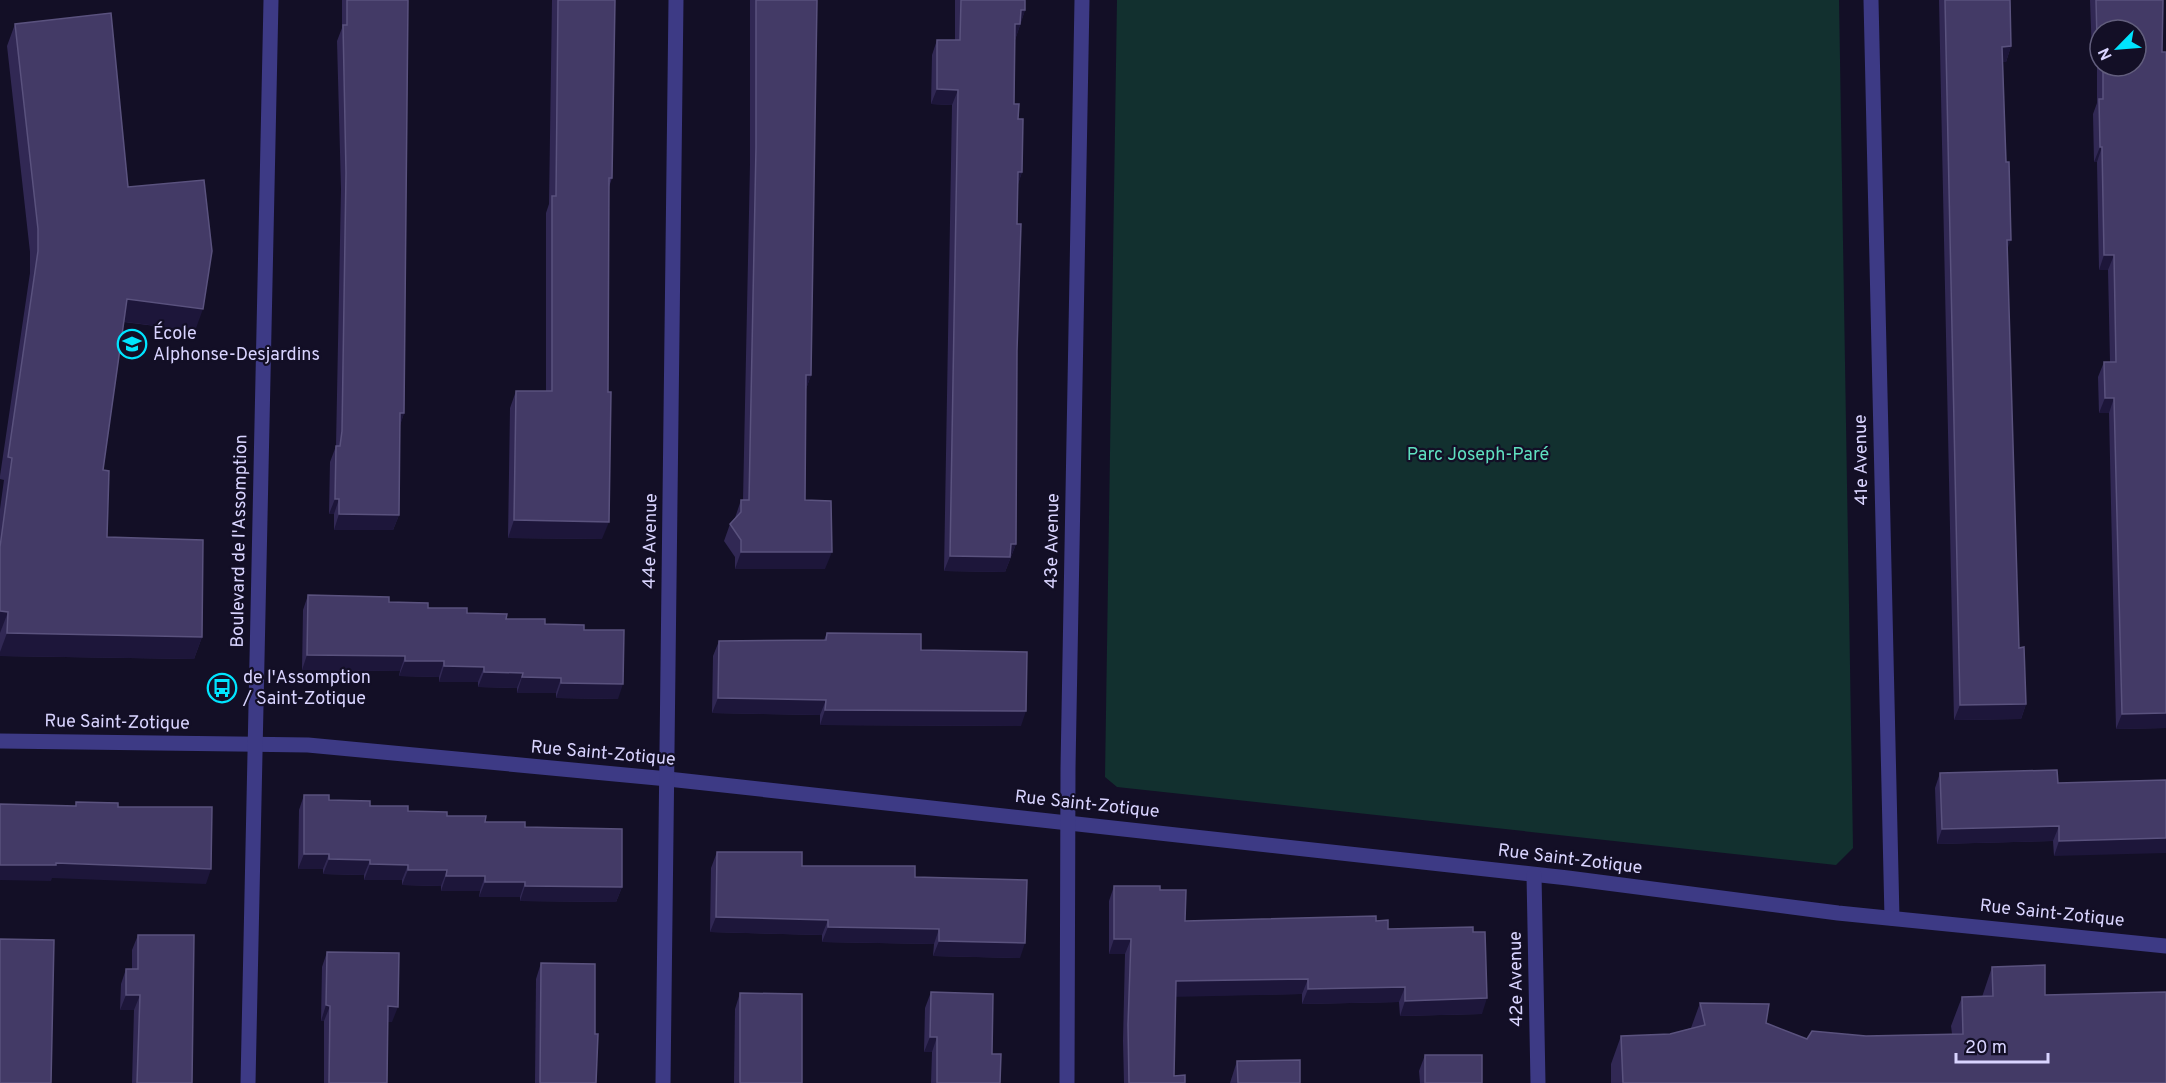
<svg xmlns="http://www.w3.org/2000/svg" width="2166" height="1083" font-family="Overpass,sans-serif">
<rect width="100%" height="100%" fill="#130f26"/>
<polygon fill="#12302f" points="1117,0 1839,0 1853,848 1836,865 1117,787 1105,777"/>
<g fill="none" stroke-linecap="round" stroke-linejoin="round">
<g stroke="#3d3a85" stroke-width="15">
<polyline points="1871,0 1892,918"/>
<polyline points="0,741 308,745 668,779 1568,878 1838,913 2166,946"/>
<polyline points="1534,875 1538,1083"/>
<polyline points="248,1083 271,0"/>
<polyline points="663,1083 676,0"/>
<polyline points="1067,1083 1068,768 1082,0"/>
</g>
</g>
<g fill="#312854" fill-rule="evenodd">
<polygon points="342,0 408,0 404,413 400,425 399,515 393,530 334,530 334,514 329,514 330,462 336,446 341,189 337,41 342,28"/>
<polygon points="552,0 615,0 612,178 609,187 602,539 508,538 510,408 516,391 546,391 546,213 549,204"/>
<polygon points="750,0 817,0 811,375 806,389 805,500 825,569 735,569 735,557 724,541 730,524 735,518 741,500 743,500 750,164"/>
<polygon points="955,0 1025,0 1025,10 1015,40 1014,104 1018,119 1022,172 1018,184 1017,224 1016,544 1005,572 944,571 952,105 931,104 932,55 937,40 955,40"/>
<polygon points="1939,0 2010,0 2011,46 2006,62 2003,62 2007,249 2019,648 2026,704 2021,719 1954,720"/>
<path d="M2090,0h73l-1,52h4v676l-50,1 -7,-316h-10l-1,-36 6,-15h6l-2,-92h-9l-2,-108h-3l-1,-48 4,-11v-47l-5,-1zM2100,30l36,36h-36z"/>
<polygon points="15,24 128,187 195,331 124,322 103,470 107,537 202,637 194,659 0,656 0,509 4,480 0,479 0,476 30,273 30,252 7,46"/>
<polygon points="308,595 389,602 584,630 618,699 556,698 556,693 517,693 517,688 478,687 478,682 439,682 439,677 399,676 400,671 302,670 303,610"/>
<polygon points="827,633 921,650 1021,726 820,725 820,715 712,713 713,656 719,641 824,640"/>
<polygon points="1940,773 2058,783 2166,780 2054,856 2053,841 1937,844 1935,788"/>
<polygon points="304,795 329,800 525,827 622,887 616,902 520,901 520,897 479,897 480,891 441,891 441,886 402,885 402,880 364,880 364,875 323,874 323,869 298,869 299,810"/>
<polygon points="717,852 802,866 915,877 1020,958 933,956 934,944 822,942 822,935 710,932 711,868"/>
<polygon points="1114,886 1160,890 1185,921 1376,921 1388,929 1482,1014 1400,1016 1399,1002 1302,1004 1302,994 1175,996 1174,1076 1185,1083 1124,1083 1123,1041 1125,954 1109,954 1109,901"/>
<polygon points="138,935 192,1083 132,1083 134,1010 120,1010 121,984 126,969 132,969 132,950"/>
<polygon points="327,952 392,1022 388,1022 387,1083 324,1083 324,1021 321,1021 322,967"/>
<polygon points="541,963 595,1034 596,1083 535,1083 536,979"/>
<polygon points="1992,967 2045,995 2166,1083 1611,1083 1611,1064 1621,1036 1670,1034 1691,1028 1700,1003 1766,1023 1807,1039 1952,1034 1951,1026 1962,997 1982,997"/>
<polygon points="931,992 992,1054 1000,1083 931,1083 932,1052 924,1052 925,1008"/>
<polygon points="740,993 802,1083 734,1083 735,1009"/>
<polygon points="1425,1055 1482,1083 1420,1083 1419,1071"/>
<polygon points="1237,1061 1300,1083 1230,1083"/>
</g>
<g fill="#1d163a">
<polygon points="1021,10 1025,10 1015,40 1009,40"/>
<polygon points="2097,40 2100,40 2100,47 2097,56 2092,55"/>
<polygon points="2011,46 2006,62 1997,62 2002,47"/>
<polygon points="937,89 958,90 952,105 931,104"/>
<polygon points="2100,147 2102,147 2097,162 2094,162"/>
<polygon points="1018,172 1022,172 1017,187"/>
<polygon points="2007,240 2011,240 2005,255"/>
<polygon points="2104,255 2114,255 2108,270 2099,270"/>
<polygon points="127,299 203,309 195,331 119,321"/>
<polygon points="806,375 811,375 805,392"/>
<polygon points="2105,398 2114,398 2109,413 2099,413"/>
<polygon points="400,413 404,413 399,429"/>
<polygon points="335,499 339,499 334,514 329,514"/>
<polygon points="339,514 399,515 393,530 334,530"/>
<polygon points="514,520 609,522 602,539 508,538"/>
<polygon points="1011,544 1016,544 1005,572 944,571 950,556"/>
<polygon points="741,552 832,552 825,569 735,569"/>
<polygon points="0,611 8,612 0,633"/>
<polygon points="7,633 202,637 194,659 0,656 0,652"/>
<polygon points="307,655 405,656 400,671 302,670"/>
<polygon points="405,661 444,661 439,677 399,676"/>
<polygon points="444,666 484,667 478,682 439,682"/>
<polygon points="484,672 523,673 517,688 478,687"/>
<polygon points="522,677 561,678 556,693 517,693"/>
<polygon points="561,683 623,684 618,699 556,698"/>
<polygon points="718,698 826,700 820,715 712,713"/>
<polygon points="2026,704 2021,719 1954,720 1960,705"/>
<polygon points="825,710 1026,711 1021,726 820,725"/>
<polygon points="2166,713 2166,728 2116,729 2122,714"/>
<polygon points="2059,826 2053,841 1937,844 1942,829"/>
<polygon points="2166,838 2166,853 2054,856 2059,841"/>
<polygon points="304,854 329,854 323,869 298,869"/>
<polygon points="329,859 370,860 364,875 323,874"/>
<polygon points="56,863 211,869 206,884 52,878 51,881 0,880 0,865"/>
<polygon points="370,864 408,865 402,880 364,880"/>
<polygon points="408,870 447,870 441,886 402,885"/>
<polygon points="446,876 485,876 480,891 441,891"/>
<polygon points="485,882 525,882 520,897 479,897"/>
<polygon points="525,886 622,887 616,902 520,901"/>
<polygon points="716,917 828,920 822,935 710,932"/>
<polygon points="828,927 939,929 934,944 822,942"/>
<polygon points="1114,939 1131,939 1125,954 1109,954"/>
<polygon points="939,941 1025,943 1020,958 933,956"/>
<polygon points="1308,979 1302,994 1170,997 1176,981"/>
<polygon points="1405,987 1399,1002 1302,1004 1308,989"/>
<polygon points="126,995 140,995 134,1010 120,1010"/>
<polygon points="1487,998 1482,1014 1400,1016 1405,1001"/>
<polygon points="326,1005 330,1006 324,1021 321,1021"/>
<polygon points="388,1006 398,1007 392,1022 382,1022"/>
<polygon points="930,1037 937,1037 932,1052 924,1052"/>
</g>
<g fill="#433a66" stroke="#5a527e" stroke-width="1.5">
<polygon points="347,0 408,0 404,413 400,413 399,515 339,514 339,499 335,499 336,446 340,446 342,431 346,173 343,25 347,25"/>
<polygon points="558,0 615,0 612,178 609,178 608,392 611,392 609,522 514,520 516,391 552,391 552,196 556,196"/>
<polygon points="756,0 817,0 811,375 806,375 805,500 831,501 832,552 741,552 741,540 730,524 741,512 741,500 749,500 756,147"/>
<polygon points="961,0 1025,0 1025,10 1021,10 1020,24 1015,24 1014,104 1019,104 1018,119 1023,119 1022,172 1018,172 1017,224 1021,224 1017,351 1016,544 1011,544 1010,557 950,556 958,90 937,89 937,40 960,40"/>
<polygon points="1945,0 2010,0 2011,46 2002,47 2006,162 2009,162 2011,240 2007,240 2019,648 2024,647 2026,704 1960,705"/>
<polygon points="2096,0 2163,0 2162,52 2166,52 2166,713 2122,714 2114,398 2105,398 2104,362 2116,362 2114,255 2104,255 2102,147 2100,147 2099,99 2103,99 2103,66 2136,66 2136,30 2100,30 2100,40 2097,40"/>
<polygon points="111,13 128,187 204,180 212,251 203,309 127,299 103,470 109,471 107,537 203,540 202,637 7,633 8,612 0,611 0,547 12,458 8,457 38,251 38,229 15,24"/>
<polygon points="308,595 389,597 389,602 428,603 428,608 467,608 467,613 507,614 506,619 545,619 545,624 584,625 584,630 624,630 623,684 561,683 561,678 522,677 523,673 484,672 484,667 444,666 444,661 405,661 405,656 307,655"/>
<polygon points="827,633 921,634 921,650 1027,652 1026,711 825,710 826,700 718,698 719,641 826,640"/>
<polygon points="2057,770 2058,783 2166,780 2166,838 2059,841 2059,826 1942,829 1940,773"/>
<polygon points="304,795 329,795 329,800 370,801 370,806 408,806 408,811 447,812 447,816 486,816 485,822 525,822 525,827 622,829 622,887 525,886 525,882 485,882 485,876 446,876 447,870 408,870 408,865 370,864 370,860 329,859 329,854 304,854"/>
<polygon points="76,802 118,803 118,807 212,807 211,869 56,863 56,865 0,865 0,804 76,806"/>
<polygon points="717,852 802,852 802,866 915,866 915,877 1027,880 1025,943 939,941 939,929 828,927 828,920 716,917"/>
<polygon points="1114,886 1160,886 1160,890 1186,890 1185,921 1376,916 1376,921 1388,920 1388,929 1473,927 1473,932 1485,932 1487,998 1405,1001 1405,987 1308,989 1308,979 1176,981 1174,1076 1185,1075 1185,1083 1129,1083 1128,1025 1131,939 1114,939"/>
<polygon points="138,935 194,935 192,1083 137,1083 140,995 126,995 126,969 138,969"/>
<polygon points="0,939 54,940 51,1083 0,1083"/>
<polygon points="327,952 399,953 398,1007 388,1006 387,1083 329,1083 330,1006 326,1005"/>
<polygon points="541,963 595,964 595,1034 598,1034 596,1083 540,1083"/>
<polygon points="2045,965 2045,995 2166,992 2166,1083 1623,1083 1621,1036 1670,1034 1705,1025 1700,1003 1769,1004 1766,1023 1807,1039 1812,1031 1866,1036 1963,1034 1962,997 1993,996 1992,967"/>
<polygon points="931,992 993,994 992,1054 1001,1054 1000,1083 937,1083 937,1037 930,1037"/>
<polygon points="740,993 802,994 802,1083 740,1083"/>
<rect x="1425" y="1055" width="57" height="28"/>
<polygon points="1300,1060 1300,1083 1238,1083 1237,1061"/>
</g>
<defs>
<g id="school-ring" transform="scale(1.5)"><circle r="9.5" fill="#130f26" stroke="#00e5ff" stroke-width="1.5"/><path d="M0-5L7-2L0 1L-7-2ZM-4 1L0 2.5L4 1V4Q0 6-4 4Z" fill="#00e5ff"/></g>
<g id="bus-ring" transform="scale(1.5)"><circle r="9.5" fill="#130f26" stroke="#00e5ff" stroke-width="1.5"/><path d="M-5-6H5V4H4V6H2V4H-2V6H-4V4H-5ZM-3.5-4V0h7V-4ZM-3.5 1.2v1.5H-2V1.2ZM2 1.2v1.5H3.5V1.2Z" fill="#00e5ff"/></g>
</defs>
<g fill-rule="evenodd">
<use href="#school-ring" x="132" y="344"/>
<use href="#bus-ring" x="222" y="688"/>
</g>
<g text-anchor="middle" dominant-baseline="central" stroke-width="4.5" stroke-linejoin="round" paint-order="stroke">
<g font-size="18" fill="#d9d4ff" stroke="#130f26" text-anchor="start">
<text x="153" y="334">École<tspan x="153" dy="21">Alphonse-Desjardins</tspan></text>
<text x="243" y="678">de l'Assomption<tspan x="243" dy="21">/ Saint-Zotique</tspan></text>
</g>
<g font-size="18" fill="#5fe0c0" stroke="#130f26">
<text x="1478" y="455">Parc Joseph-Paré</text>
</g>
<g font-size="18" fill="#d9d4ff" stroke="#130f26">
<text transform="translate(1862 460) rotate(-91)">41e Avenue</text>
<text transform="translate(240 541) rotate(-89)">Boulevard de l'Assomption</text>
<text transform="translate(651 541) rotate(-89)">44e Avenue</text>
<text transform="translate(1053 541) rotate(-89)">43e Avenue</text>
<text transform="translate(117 723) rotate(1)">Rue Saint-Zotique</text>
<text transform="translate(603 754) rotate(5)">Rue Saint-Zotique</text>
<text transform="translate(1087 805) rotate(6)">Rue Saint-Zotique</text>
<text transform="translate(1570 860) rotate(7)">Rue Saint-Zotique</text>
<text transform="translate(2052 914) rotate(6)">Rue Saint-Zotique</text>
<text transform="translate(1517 979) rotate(-91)">42e Avenue</text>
</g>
</g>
<g transform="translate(2118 48) rotate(245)"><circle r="28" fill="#130f26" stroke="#625e7d" stroke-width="1.5"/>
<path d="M0-4.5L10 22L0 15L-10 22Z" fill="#00e5ff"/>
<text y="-9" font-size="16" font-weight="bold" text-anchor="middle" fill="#d9d4ff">N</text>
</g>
<path d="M1956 1053v9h92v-9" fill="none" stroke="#d9d4ff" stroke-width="3"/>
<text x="1965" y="1053" font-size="18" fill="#d9d4ff" stroke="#130f26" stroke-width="4.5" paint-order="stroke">20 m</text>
</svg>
